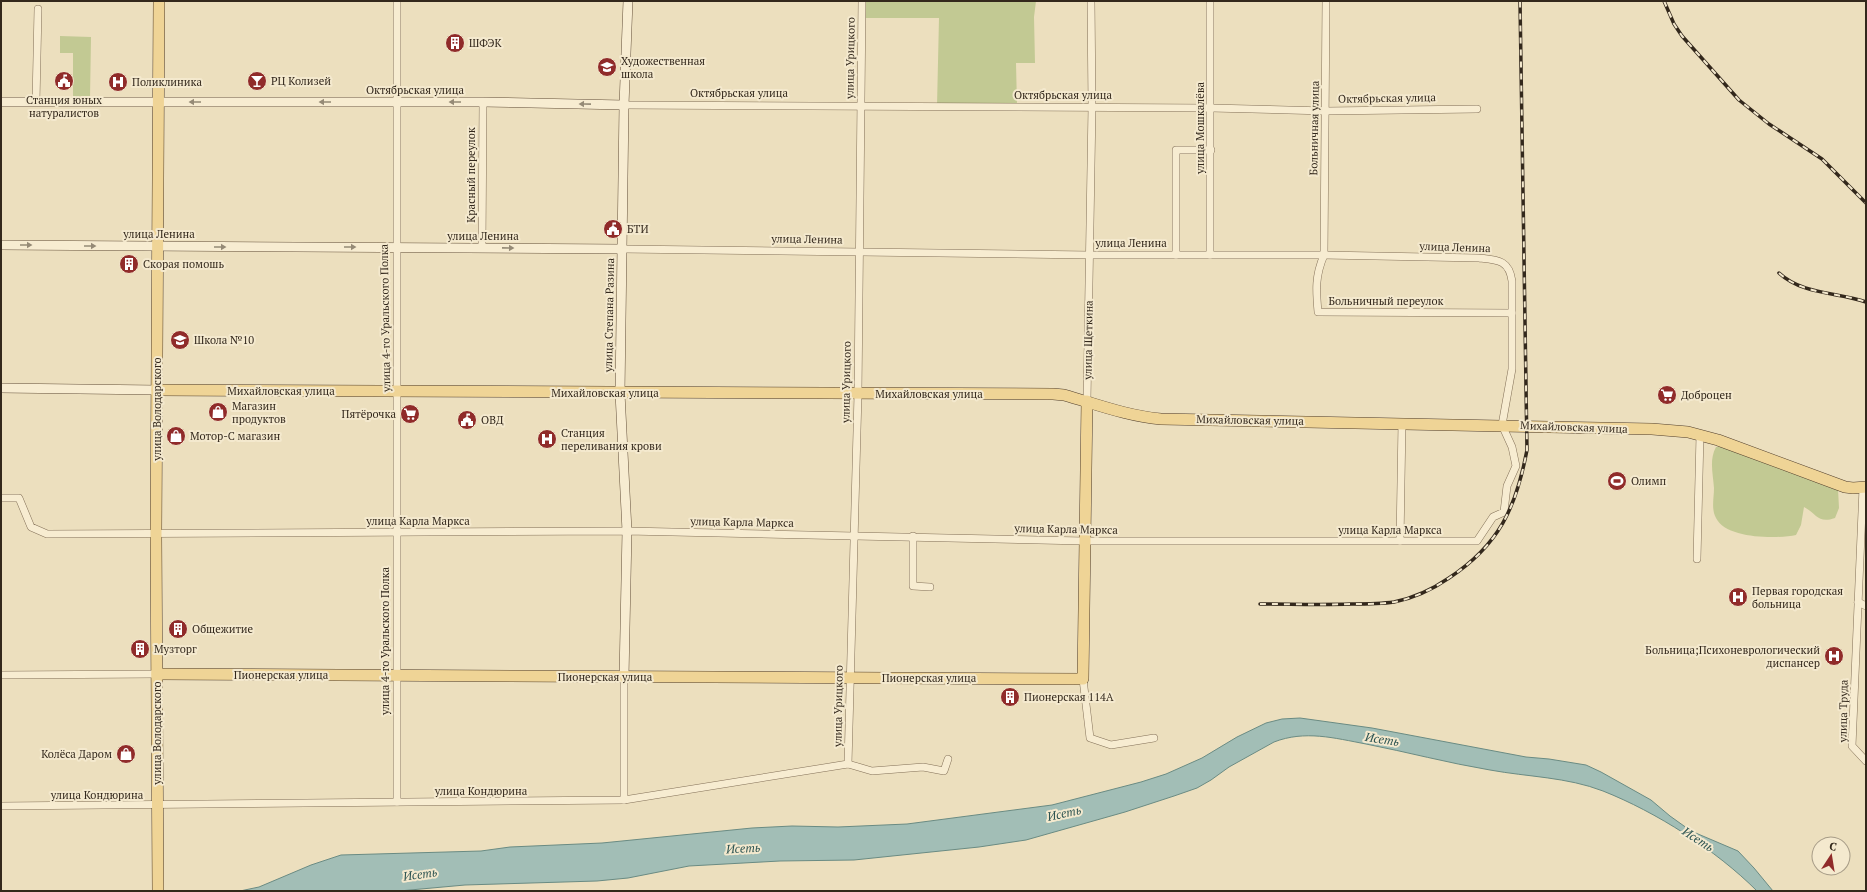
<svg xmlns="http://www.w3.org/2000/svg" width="1867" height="892" font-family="'PT Serif',serif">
<rect width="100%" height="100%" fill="#ecdfbe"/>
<g fill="#c2c993">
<polygon points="862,1 1036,1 1034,17 1035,63 1016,63 1017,106 937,106 939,18 862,18"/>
<polygon points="60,36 91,37 90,98 73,97 73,53 60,53"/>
<path d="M1716,447h8l114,42 1,19 -4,10c-17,6 -18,-4 -31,-11l-3,18 -5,10c-19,4 -70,4 -80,-17 -5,-9 -2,-20 -2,-30 -1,-15 -5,-28 2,-41z"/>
</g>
<path fill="#a2beb6" stroke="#6a8b83" d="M1300,718l72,10 154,29 23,2 37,6 15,7 50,28 19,16 21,15 47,20 16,17 19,23h-16c-41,-41 -101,-79 -154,-100 -36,-14 -75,-14 -113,-21 -42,-7 -83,-18 -124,-26 -32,-6 -61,-14 -92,-2l-45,25 -18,13 -14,8 -23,8 -49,16 -99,28 -47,7 -125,13 -74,1 -91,5 -61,12 -31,3 -132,4 -66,6h-159l19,-4 52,-22 30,-10 140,-4 29,-4 92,-4 150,-15 40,-2 46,1 69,-3 145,-19 89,-23 25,-8 36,-16 35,-21 29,-14 16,-4z"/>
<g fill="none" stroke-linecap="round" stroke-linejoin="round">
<g stroke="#837058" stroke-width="8">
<g id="street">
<polyline points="397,1 397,802"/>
<polyline points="1210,1 1210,255"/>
<path d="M1326,1l-2,254c-9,21 -8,35 -6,57l194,1"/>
<polyline points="36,102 38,9"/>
<polyline points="624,105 1211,108 1326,111 1477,109"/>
<polyline points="482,247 483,102"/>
<polyline points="1176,255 1176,150 1211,150"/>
<polyline points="1087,401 1092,107 1091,1"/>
<polyline points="1863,488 1852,746 1866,761"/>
<path d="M1,498h18l12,29 16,7 580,-3 457,10h393l16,-24 11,-5 3,-26 9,-20 -4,-19 -10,-22 10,-56v-88c-3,-21 -14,-21 -33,-23l-155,-3h-234l-468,-6"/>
<polyline points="913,536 913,586 930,587"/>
<polyline points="1400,541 1402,423"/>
<polyline points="1697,559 1700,435"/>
<polyline points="1858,602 1866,606"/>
<polyline points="1,675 157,674"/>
<polyline points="1083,679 1090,738 1111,745 1154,738"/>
<polyline points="848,764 858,394 862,1"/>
<polyline points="624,800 624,677"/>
<polyline points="1,806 624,800 848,764 872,771 923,767 944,771 948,759"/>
</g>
</g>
<g stroke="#65513b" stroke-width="10">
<g id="secondary">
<polyline points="1,102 483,102 624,105"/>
<polyline points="1,245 622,249"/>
<polyline points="1,388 157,390"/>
<polyline points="624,677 627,531 620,393 624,105 628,1"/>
</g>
</g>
<g stroke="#513e2c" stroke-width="12">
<g id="primary">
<path d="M157,390l896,4 11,1c32,9 63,21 97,24l491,10 36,3 30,8 127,47 8,1 13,-1"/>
<polyline points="157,674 1083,679 1087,401"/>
<polyline points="158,891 156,534 159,1"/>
</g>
</g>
<use href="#street" stroke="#f7ecd1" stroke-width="7"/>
<use href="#secondary" stroke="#f7ecd1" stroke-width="9"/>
<use href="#primary" stroke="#efd496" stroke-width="11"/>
<g stroke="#33281c" stroke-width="3.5">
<g id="rail">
<polyline points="1664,1 1674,24 1682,36 1739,100 1769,124 1822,159 1866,203"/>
<path d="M1779,273c24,22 58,19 87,29"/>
<path d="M1260,604c30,0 61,1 91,0 14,0 29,0 43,-2 20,-4 39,-13 55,-24 50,-33 67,-70 78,-128l-7,-449"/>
</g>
</g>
<use href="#rail" stroke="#f4e9ce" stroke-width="2" stroke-dasharray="6" stroke-linecap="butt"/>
</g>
<defs><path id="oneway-solid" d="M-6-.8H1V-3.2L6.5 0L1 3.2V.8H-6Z"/></defs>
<g fill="#958a76">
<use href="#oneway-solid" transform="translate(195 102) rotate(180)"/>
<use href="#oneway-solid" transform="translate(325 102) rotate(180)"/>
<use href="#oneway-solid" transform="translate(455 102) rotate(-180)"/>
<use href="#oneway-solid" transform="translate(585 104) rotate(-179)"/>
<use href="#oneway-solid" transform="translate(26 245)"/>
<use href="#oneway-solid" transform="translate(90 246)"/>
<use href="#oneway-solid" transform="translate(220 247)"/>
<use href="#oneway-solid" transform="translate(350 247)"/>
<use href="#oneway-solid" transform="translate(508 248) rotate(1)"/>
</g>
<defs>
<g id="building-disc" transform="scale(1)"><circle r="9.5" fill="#902b2a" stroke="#f4e9ce"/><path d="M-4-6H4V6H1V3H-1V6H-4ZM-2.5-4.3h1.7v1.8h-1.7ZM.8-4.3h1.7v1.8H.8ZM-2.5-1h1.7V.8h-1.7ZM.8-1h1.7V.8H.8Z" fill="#fff"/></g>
<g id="school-disc" transform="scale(1)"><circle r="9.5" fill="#902b2a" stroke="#f4e9ce"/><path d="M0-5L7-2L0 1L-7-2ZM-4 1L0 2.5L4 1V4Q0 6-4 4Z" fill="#fff"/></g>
<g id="civic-disc" transform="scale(1)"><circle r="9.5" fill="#902b2a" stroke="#f4e9ce"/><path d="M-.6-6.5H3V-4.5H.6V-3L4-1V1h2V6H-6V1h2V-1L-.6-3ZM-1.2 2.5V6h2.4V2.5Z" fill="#fff"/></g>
<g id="bar-disc" transform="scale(1)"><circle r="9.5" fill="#902b2a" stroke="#f4e9ce"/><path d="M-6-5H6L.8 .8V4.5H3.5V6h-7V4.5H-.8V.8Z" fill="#fff"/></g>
<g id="hospital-disc" transform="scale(1)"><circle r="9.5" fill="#902b2a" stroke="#f4e9ce"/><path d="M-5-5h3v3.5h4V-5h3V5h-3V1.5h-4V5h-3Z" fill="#fff"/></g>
<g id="supermarket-disc" transform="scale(1)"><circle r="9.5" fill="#902b2a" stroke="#f4e9ce"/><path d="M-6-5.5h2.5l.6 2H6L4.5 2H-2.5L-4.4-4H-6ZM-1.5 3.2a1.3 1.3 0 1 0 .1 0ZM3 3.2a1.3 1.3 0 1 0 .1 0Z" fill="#fff"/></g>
<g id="shop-disc" transform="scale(1)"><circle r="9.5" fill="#902b2a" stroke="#f4e9ce"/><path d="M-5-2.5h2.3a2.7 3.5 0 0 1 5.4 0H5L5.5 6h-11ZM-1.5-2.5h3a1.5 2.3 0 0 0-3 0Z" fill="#fff"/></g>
<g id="stadium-disc" transform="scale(1)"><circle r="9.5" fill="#902b2a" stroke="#f4e9ce"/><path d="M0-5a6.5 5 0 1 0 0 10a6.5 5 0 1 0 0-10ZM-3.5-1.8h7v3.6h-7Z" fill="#fff"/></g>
</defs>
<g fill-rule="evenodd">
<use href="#building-disc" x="455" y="43"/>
<use href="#school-disc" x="607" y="67"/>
<use href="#civic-disc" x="64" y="81"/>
<use href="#bar-disc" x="257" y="81"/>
<use href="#hospital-disc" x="118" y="82"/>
<use href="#civic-disc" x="613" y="229"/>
<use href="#building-disc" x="129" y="264"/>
<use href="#school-disc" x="180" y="340"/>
<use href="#supermarket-disc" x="1667" y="395"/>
<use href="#shop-disc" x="218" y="412"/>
<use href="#supermarket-disc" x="410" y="414"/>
<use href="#civic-disc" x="467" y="420"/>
<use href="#shop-disc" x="176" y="436"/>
<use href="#hospital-disc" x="547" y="439"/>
<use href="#stadium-disc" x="1617" y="481"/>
<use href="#hospital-disc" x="1738" y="597"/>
<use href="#building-disc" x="178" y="629"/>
<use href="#building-disc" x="140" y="649"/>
<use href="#hospital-disc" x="1834" y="656"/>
<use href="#building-disc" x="1010" y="697"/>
<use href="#shop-disc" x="126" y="754"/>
</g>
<g text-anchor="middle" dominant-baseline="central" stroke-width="4" stroke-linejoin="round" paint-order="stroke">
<g font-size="11" fill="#33281c" stroke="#f4e9ce" text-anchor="start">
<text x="469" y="43">ШФЭК</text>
<text x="621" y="61">Художественная<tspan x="621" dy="13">школа</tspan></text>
<text x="271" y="81">РЦ Колизей</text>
<text x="132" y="82">Поликлиника</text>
<text x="64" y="100" text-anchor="middle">Станция юных<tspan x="64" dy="13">натуралистов</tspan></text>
<text x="627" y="229">БТИ</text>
<text x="143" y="264">Скорая помошь</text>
<text x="194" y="340">Школа №10</text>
<text x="1681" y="395">Доброцен</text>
<text x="232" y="406">Магазин<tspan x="232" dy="13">продуктов</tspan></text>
<text x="396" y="414" text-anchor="end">Пятёрочка</text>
<text x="481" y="420">ОВД</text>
<text x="561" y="433">Станция<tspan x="561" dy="13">переливания крови</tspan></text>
<text x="190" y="436">Мотор-С магазин</text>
<text x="1631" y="481">Олимп</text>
<text x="1752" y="591">Первая городская<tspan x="1752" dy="13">больница</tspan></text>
<text x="192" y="629">Общежитие</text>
<text x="154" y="649">Музторг</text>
<text x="1820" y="650" text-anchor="end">Больница;Психоневрологический<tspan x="1820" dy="13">диспансер</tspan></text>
<text x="1024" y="697">Пионерская 114А</text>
<text x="112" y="754" text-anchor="end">Колёса Даром</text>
</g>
<g font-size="11" fill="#33281c" stroke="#f4e9ce">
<text transform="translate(850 58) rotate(-89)">улица Урицкого</text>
<text x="415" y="90">Октябрьская улица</text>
<text x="739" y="93">Октябрьская улица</text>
<text x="1063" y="95">Октябрьская улица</text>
<text transform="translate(1387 98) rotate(-1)">Октябрьская улица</text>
<text transform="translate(1200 128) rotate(-90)">улица Мошкалёва</text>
<text transform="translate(1314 128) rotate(-89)">Больничная улица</text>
<text transform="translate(471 175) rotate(-90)">Красный переулок</text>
<text x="159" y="234">улица Ленина</text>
<text x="483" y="236">улица Ленина</text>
<text transform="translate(807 239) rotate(1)">улица Ленина</text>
<text x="1131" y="243">улица Ленина</text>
<text transform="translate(1455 247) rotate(2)">улица Ленина</text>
<text x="1386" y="301">Больничный переулок</text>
<text transform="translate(609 315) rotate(-89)">улица Степана Разина</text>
<text transform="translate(385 318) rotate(-91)">улица 4-го Уральского Полка</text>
<text transform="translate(1088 340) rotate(-89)">улица Щеткина</text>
<text transform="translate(846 382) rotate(-89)">улица Урицкого</text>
<text x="281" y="391">Михайловская улица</text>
<text x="605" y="393">Михайловская улица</text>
<text x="929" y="394">Михайловская улица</text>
<text transform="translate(157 409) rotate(-90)">улица Володарского</text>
<text transform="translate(1250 420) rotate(1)">Михайловская улица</text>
<text transform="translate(1574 427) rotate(2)">Михайловская улица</text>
<text x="418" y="521">улица Карла Маркса</text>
<text transform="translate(742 522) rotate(1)">улица Карла Маркса</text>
<text transform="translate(1066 529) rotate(1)">улица Карла Маркса</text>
<text x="1390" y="530">улица Карла Маркса</text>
<text transform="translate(385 641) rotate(-90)">улица 4-го Уральского Полка</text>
<text x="281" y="675">Пионерская улица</text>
<text x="605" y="677">Пионерская улица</text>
<text x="929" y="678">Пионерская улица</text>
<text transform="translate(838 706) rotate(-89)">улица Урицкого</text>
<text transform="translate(1843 711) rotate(-89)">улица Труда</text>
<text transform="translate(157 733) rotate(-90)">улица Володарского</text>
<text x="481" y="791">улица Кондюрина</text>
<text x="97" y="795">улица Кондюрина</text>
</g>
<g font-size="12" font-style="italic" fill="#2c5351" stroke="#f4e9ce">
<text transform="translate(1382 739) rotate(9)">Исеть</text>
<text transform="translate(1064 813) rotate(-12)">Исеть</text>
<text transform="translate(1698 839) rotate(33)">Исеть</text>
<text transform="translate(743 848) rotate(-3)">Исеть</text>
<text transform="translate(420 874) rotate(-8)">Исеть</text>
</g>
</g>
<rect width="1867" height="892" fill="none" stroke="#33281c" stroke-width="4"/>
<g transform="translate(1831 856) rotate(12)"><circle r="19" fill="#f4e9ce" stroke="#a79c87"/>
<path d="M0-3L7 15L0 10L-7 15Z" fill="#902b2a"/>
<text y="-6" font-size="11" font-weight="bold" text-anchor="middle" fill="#33281c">С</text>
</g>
</svg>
